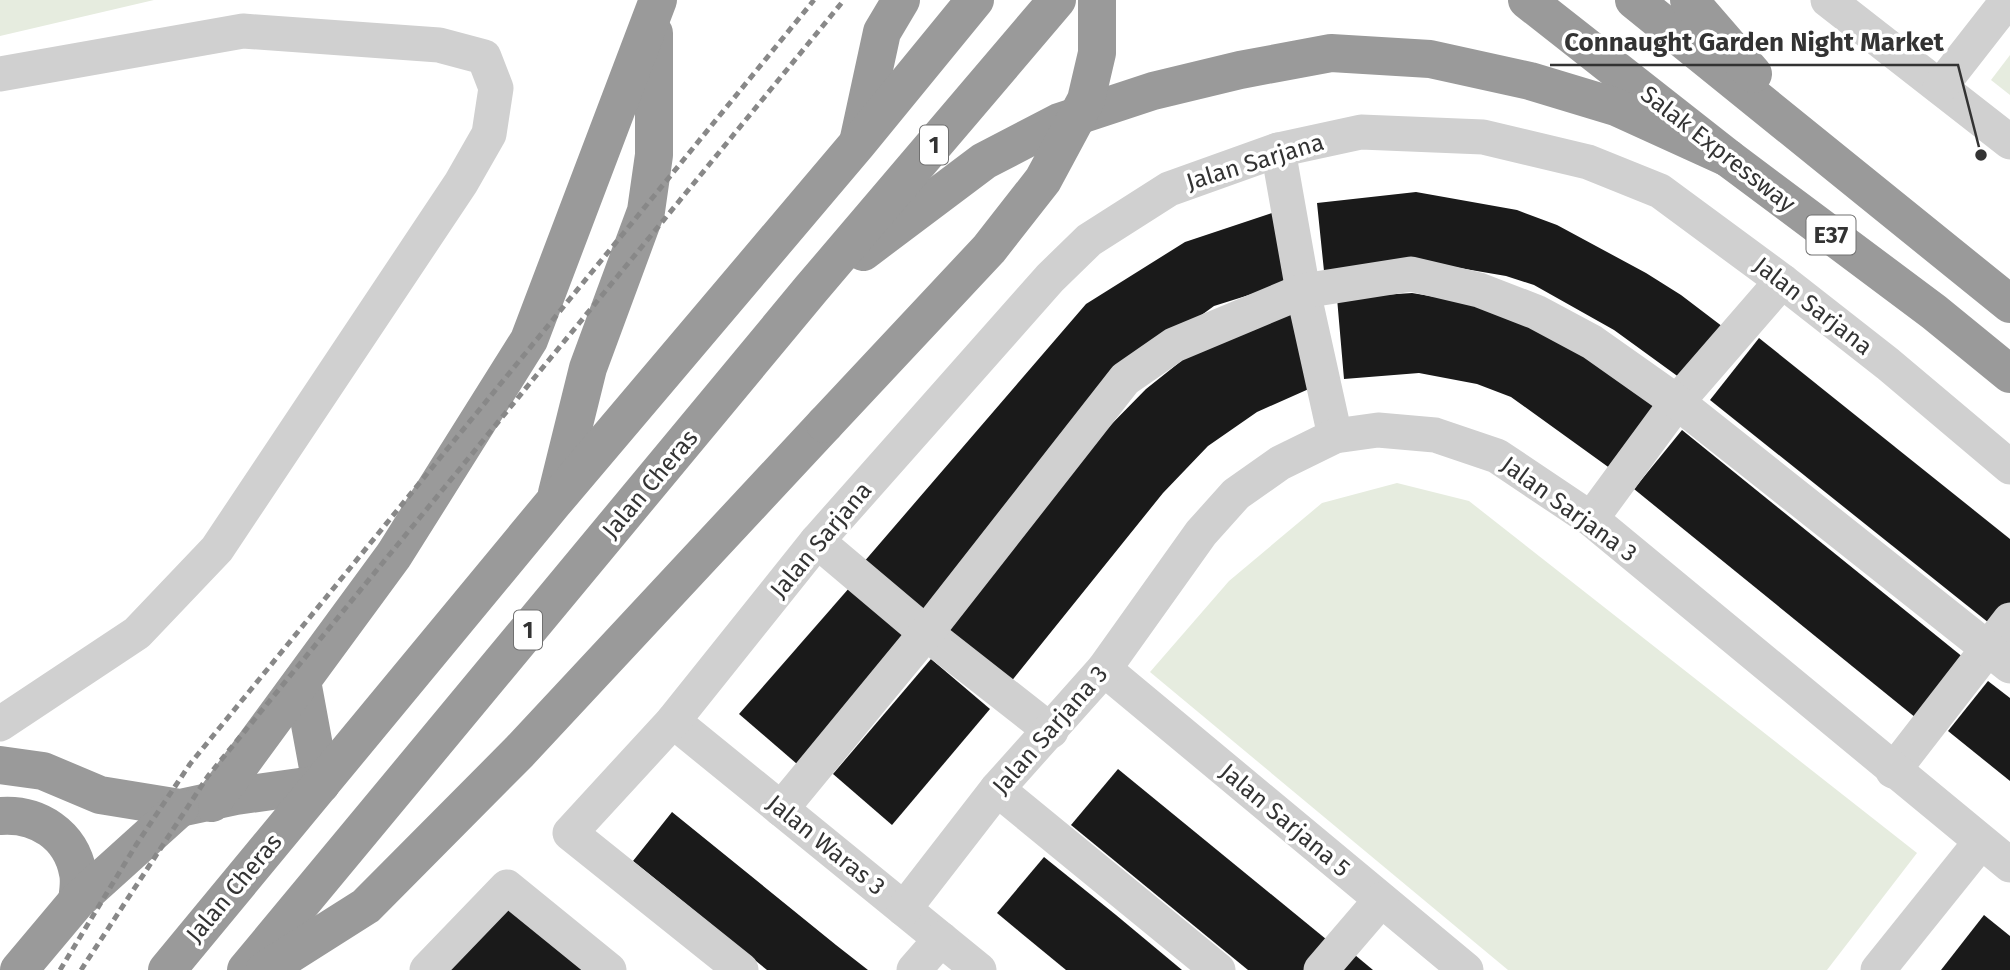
<svg xmlns="http://www.w3.org/2000/svg" width="2010" height="970" font-family="'Fira Sans',sans-serif">
<rect width="100%" height="100%" fill="#fff"/>
<g fill="#e6ecdf">
<polygon points="0,0 154,0 0,36"/>
<polygon points="2010,55 2010,95 1991,80"/>
<polygon points="1397,483 1469,501 1917,853 1827,970 1508,970 1150,672 1229,581 1322,503"/>
</g>
<g fill="#1a1a1a">
<polygon points="1416,192 1517,210 1557,225 1646,273 1681,295 1727,330 1687,383 1614,330 1534,285 1506,276 1442,265 1324,271 1317,203"/>
<polygon points="1284,209 1297,280 1214,306 1138,361 921,613 863,563 1086,304 1185,242"/>
<polygon points="1412,293 1460,301 1538,326 1659,405 1611,469 1511,397 1477,384 1419,373 1344,379 1337,298"/>
<polygon points="1300,303 1320,384 1257,412 1208,446 1163,493 1010,683 943,630 1096,440 1146,389 1185,358"/>
<polygon points="1759,338 2010,539 2010,607 1994,627 1710,400"/>
<polygon points="1682,430 1969,662 1921,722 1634,489"/>
<polygon points="850,587 915,643 804,770 739,714"/>
<polygon points="931,659 990,709 892,825 833,774"/>
<polygon points="1988,681 2010,698 2010,781 1948,731"/>
<polygon points="1118,769 1332,944 1310,970 1248,970 1071,825"/>
<polygon points="672,812 836,945 868,970 767,970 633,861"/>
<polygon points="1044,857 1116,915 1182,970 1066,970 1021,933 997,913"/>
<polygon points="487,892 585,970 432,970"/>
<polygon points="1984,915 2010,936 2010,970 1941,970"/>
<polygon points="1355,955 1373,970 1342,970"/>
</g>
<g fill="none" stroke-linecap="round" stroke-linejoin="round">
<g stroke="#d0d0d0" stroke-width="35">
<polyline points="1828,0 2010,142"/>
<polyline points="0,74 243,31 439,45 484,57 496,88 489,134 461,183 217,549 137,633 0,724"/>
<polyline points="1940,87 2008,0"/>
<polyline points="1278,150 1303,291 1335,436"/>
<polyline points="1591,519 1677,402 1782,281"/>
<polyline points="817,541 926,633 1051,731"/>
<polyline points="1104,669 1466,970"/>
<polyline points="673,721 979,970"/>
<polyline points="1893,771 2010,620"/>
<polyline points="997,789 1218,970"/>
<polyline points="781,809 926,633 1125,379 1174,345 1303,291 1411,274 1479,290 1536,312 1592,342 1677,402 2010,666"/>
<polyline points="904,909 997,789 1104,669 1201,533 1236,494 1280,463 1335,436 1378,430 1435,435 1497,456 1591,519 2010,865"/>
<polyline points="427,970 507,887 609,970"/>
<polyline points="741,970 570,833 673,721 817,541 1050,278 1089,240 1169,189 1278,150 1361,132 1483,137 1588,162 1660,191 1782,281 1888,364 2010,467"/>
<polyline points="914,970 941,939"/>
<polyline points="1321,970 1381,900"/>
<polyline points="1878,970 1980,843"/>
</g>
<g stroke="#9a9a9a" stroke-width="38">
<polyline points="1527,0 1728,158 1934,312 2010,374"/>
<polyline points="1634,0 2010,304"/>
<polyline points="1689,0 1753,74"/>
<polyline points="859,138 882,32 901,0"/>
<polyline points="863,252 984,161 1059,122 1153,91 1240,70 1331,53 1430,59 1530,81 1616,107 1728,158"/>
<polyline points="557,493 588,368 646,211 654,155 654,33"/>
<polyline points="302,681 321,784"/>
<polyline points="0,765 43,771 100,795 180,808 236,796 321,784"/>
<polyline points="212,803 394,555 529,340 658,0"/>
<path d="M0,816c38,-3 71,19 78,57 2,9 0,19 -1,28"/>
<polyline points="19,970 77,901 180,808"/>
<polyline points="167,970 554,502 858,143 975,0"/>
<polyline points="246,970 811,289 1057,0"/>
<polyline points="265,970 366,906 519,752 825,424"/>
</g>
<g stroke="#888" stroke-width="5" stroke-dasharray="7 5" stroke-linecap="butt">
<polyline points="60,970 136,845 190,764 814,0"/>
<polyline points="81,970 208,776 844,0"/>
</g>
<polyline stroke="#9a9a9a" stroke-width="38" points="825,424 989,249 1043,180 1086,100 1097,53 1097,0"/>
</g>
<g text-anchor="middle" dominant-baseline="central" stroke-width="7" stroke-linejoin="round" paint-order="stroke">
<g fill="#fff" stroke="#707070" stroke-width="2">
<rect x="920" y="125.5" width="28" height="39" rx="5"/>
<rect x="1806.5" y="215.5" width="49" height="39" rx="5"/>
<rect x="514" y="610.5" width="28" height="39" rx="5"/>
</g>
<g font-size="23" font-weight="bold" fill="#333">
<text x="934" y="145">1</text>
<text x="1831" y="235">E37</text>
<text x="528" y="630">1</text>
</g>
<g font-size="24" fill="#333" stroke="#fff">
<text transform="translate(1718 149) rotate(38)">Salak Expressway</text>
<text transform="translate(1255 162) rotate(-17)">Jalan Sarjana</text>
<text transform="translate(1813 306) rotate(38)">Jalan Sarjana</text>
<text transform="translate(650 484) rotate(-50)">Jalan Cheras</text>
<text transform="translate(1569 509) rotate(36)">Jalan Sarjana 3</text>
<text transform="translate(821 540) rotate(-50)">Jalan Sarjana</text>
<text transform="translate(1050 730) rotate(-49)">Jalan Sarjana 3</text>
<text transform="translate(1285 820) rotate(40)">Jalan Sarjana 5</text>
<text transform="translate(826 845) rotate(39)">Jalan Waras 3</text>
<text transform="translate(234 888) rotate(-50)">Jalan Cheras</text>
</g>
</g>
<path fill="none" stroke="#333" stroke-width="2.5" d="M1981 155L1958 65H1550"/>
<circle fill="#333" stroke="#fff" stroke-width="2.5" cx="1981" cy="155" r="7"/>
<g font-size="26" text-anchor="middle" font-weight="bold" fill="#333" stroke="#fff" stroke-width="7" stroke-linejoin="round" paint-order="stroke">
<text x="1754" y="51">Connaught Garden Night Market</text>
</g>
</svg>
